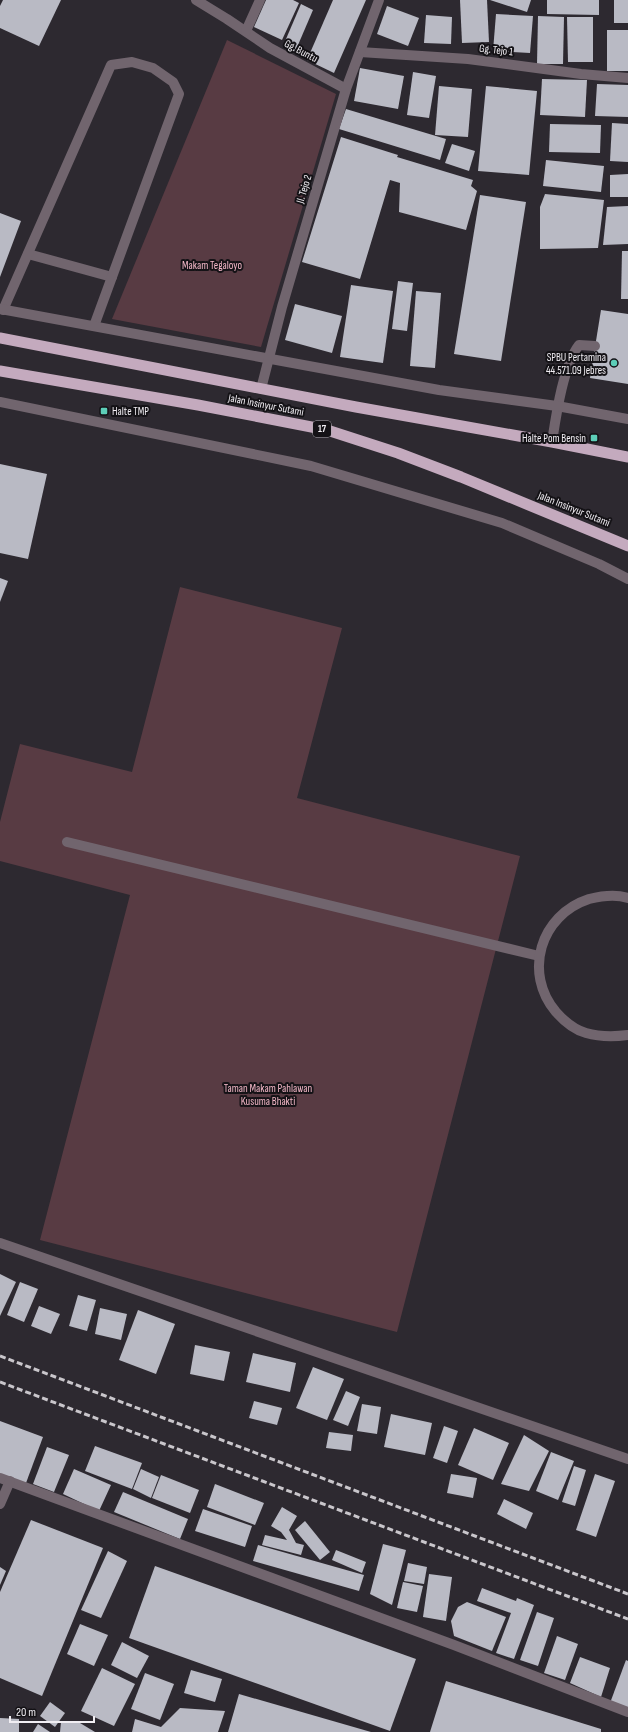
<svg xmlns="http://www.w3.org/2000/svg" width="628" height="1732" font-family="'Sofia Sans Condensed',sans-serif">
<rect width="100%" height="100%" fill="#2d2930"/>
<g fill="#583b43">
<polygon points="227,40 336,94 261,347 112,319"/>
<polygon points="180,587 342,628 297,798 520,856 397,1332 40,1240 130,895 0,861 0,822 20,744 132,772"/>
</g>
<g fill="#b9bac4">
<polygon points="3,0 61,0 39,46 0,28 0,6"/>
<polygon points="266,0 293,0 299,3 282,40 254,27"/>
<polygon points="333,0 366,0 334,73 307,60"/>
<polygon points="460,0 487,0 489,42 462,43"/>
<polygon points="490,0 531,0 527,12"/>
<polygon points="547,0 599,0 599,15 547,14"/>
<rect x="614" y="0" width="14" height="23"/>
<polygon points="301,4 313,10 295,52 283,46"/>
<polygon points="387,6 419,18 408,46 377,34"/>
<polygon points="496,14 533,16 530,53 493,51"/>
<polygon points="426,15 452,17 451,44 424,43"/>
<polygon points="538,16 564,17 563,64 537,64"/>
<polygon points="567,17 593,17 593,62 568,62"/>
<rect x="607" y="30" width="21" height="41"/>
<polygon points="360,68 404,76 398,109 354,101"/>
<polygon points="413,72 436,76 429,118 407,115"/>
<polygon points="542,79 587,80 585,117 540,115"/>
<polygon points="597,84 628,85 628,117 595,116"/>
<polygon points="439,86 472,89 468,137 435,135"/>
<polygon points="486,86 537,91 529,175 478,171"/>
<polygon points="346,109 446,139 440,160 339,129"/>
<polygon points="612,123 628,124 628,162 610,161"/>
<polygon points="550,124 601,125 600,153 549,152"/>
<polygon points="341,137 398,155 397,157 473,180 471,186 477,191 466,230 399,212 400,183 390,180 360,279 302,262"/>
<polygon points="452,144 475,151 469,171 445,163"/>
<polygon points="546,160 604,166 601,192 543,186"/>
<polygon points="628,174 628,197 610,197 610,175"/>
<polygon points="545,194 604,200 598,248 540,249 540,207"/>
<polygon points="480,195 526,202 501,361 454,354"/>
<polygon points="628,206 628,244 603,245 607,207"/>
<polygon points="0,213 21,221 0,277"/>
<polygon points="622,251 628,251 628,299 621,299"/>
<polygon points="398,281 413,283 407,331 392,329"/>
<polygon points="351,285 393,291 383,363 340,357"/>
<polygon points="416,291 441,293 435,368 410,366"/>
<polygon points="295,304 342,316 332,353 285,340"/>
<polygon points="601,310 628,314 628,384 590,378"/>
<polygon points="0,464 47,474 28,559 0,553"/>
<polygon points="0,578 8,581 0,602"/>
<polygon points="0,1274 16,1282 0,1316"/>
<polygon points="20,1282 38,1289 24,1322 7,1315"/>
<polygon points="78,1295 96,1300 87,1331 69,1326"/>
<polygon points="39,1306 60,1314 51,1334 31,1326"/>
<polygon points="100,1308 127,1314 121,1340 95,1334"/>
<polygon points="138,1310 175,1324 156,1374 119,1360"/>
<polygon points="195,1345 230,1352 224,1381 190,1374"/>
<polygon points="253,1353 296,1363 290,1392 246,1382"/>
<polygon points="313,1367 344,1379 327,1420 296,1408"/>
<polygon points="346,1391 360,1397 348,1426 333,1420"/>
<polygon points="254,1401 282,1408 277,1425 249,1418"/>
<polygon points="362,1404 381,1407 377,1434 357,1431"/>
<polygon points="391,1414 432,1423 425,1455 384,1447"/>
<polygon points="0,1421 43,1437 26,1483 0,1474"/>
<polygon points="444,1426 458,1431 447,1463 433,1458"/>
<polygon points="474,1428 509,1443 493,1480 458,1465"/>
<polygon points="329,1432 353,1435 351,1451 326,1448"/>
<polygon points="524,1435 549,1451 529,1491 501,1484"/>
<polygon points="95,1446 142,1463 132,1489 85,1471"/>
<polygon points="47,1447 69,1455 54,1492 33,1484"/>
<polygon points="551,1452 574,1461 558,1500 536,1491"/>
<polygon points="574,1466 586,1470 575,1506 562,1502"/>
<polygon points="74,1469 111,1485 99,1511 63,1494"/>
<polygon points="141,1469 159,1477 151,1498 133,1489"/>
<polygon points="451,1474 477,1478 473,1498 447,1493"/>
<polygon points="595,1474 615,1481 596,1537 576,1530"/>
<polygon points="161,1475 199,1490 190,1513 152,1498"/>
<polygon points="215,1484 264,1503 255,1525 207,1507"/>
<polygon points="123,1492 188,1519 180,1539 114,1512"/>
<polygon points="504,1499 533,1513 526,1529 497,1514"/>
<polygon points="282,1507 297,1516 289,1530 296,1543 304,1545 301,1555 262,1545 265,1535 287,1540 281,1532 271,1526"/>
<polygon points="203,1509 252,1526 245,1547 195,1531"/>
<polygon points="31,1520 103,1548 42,1696 0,1678 0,1592"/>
<polygon points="305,1521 330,1552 320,1560 295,1530"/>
<polygon points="383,1544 406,1550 392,1605 370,1594"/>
<polygon points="258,1545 364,1575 359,1591 253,1561"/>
<polygon points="336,1550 366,1562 362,1573 332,1560"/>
<polygon points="108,1551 127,1561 101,1618 81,1610"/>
<polygon points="408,1563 427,1567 424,1584 404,1581"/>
<polygon points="155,1566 416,1659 390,1731 129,1638"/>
<polygon points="0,1567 6,1571 0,1585"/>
<polygon points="429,1574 452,1577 446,1621 423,1617"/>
<polygon points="403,1582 423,1586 417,1612 397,1608"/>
<polygon points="482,1588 516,1601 517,1598 534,1605 514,1659 496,1653 511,1613 477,1601"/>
<polygon points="467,1602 506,1617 492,1651 454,1636 451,1621 458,1607"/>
<polygon points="537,1612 554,1618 538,1666 520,1660"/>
<polygon points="80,1624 108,1635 94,1666 67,1654"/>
<polygon points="557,1636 578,1644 565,1680 544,1673"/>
<polygon points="122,1642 149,1656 137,1678 111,1665"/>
<polygon points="580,1657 610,1668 601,1697 570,1683"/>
<polygon points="626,1660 628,1661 628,1710 610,1703"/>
<polygon points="102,1668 135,1684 114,1726 81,1711"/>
<polygon points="191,1670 222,1679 215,1702 184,1693"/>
<polygon points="145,1673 174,1684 160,1720 131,1709"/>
<polygon points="446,1681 601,1729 601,1732 430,1732"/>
<polygon points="239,1694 371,1732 228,1732"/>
<polygon points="50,1702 65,1713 55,1727 40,1716"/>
<polygon points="180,1708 225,1711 218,1732 132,1732 135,1719 161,1727"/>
<polygon points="0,1718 19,1719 19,1732 0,1732"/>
<polygon points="61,1722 80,1723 95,1732 60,1732"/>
<polygon points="38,1724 50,1732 33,1732"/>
</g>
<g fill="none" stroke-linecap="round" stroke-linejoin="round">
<g stroke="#71656e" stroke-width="10">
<polyline points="28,254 112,277"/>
<polyline points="3,310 111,65 132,62 153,68 173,82 179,94 94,326"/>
<path d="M552,442c4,-26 11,-76 27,-97l16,1"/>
<polyline points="67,842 539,956"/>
<path d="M628,898c-12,-4 -27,-2 -39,1 -49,16 -66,74 -33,113 8,9 19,18 30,21 14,4 27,4 42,2"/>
</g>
<g stroke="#71656e" stroke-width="10">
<polyline points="196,0 227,19 270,48 346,89"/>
<polyline points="246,31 260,0"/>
<polyline points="360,52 468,59 581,74 628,78"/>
<polyline points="0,309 439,390 557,406 628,419"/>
<polyline points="261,389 282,307 346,89 379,0"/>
<polyline points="0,402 311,466 502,523 599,564 628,579"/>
<polyline points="0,1243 628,1459"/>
<polyline points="0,1478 454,1645 628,1712"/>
<polyline points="0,1504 10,1481"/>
</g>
<g stroke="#c4aabe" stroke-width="11">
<polyline points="0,338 356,407 552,442 628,457"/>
<polyline points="0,371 198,405 327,430 398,453 461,477 628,546"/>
</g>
<g stroke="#c9c6cb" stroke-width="3" stroke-dasharray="6 3" stroke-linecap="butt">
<polyline points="0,1356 628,1594"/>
<polyline points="0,1382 628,1619"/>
</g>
</g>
<g fill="#5dceb8" stroke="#141216" stroke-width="1.5">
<circle cx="614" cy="363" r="4"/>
<rect x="100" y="407" width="8" height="8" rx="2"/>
<rect x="590" y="434" width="8" height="8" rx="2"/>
</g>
<g text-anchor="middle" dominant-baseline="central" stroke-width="4" stroke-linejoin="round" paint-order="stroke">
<rect fill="#141216" stroke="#afacb1" stroke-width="1" x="313" y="421" width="18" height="16" rx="3"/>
<g font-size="10" font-weight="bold" fill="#f1eef3">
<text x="322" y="429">17</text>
</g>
<g font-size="11" fill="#f1eef3" stroke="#141216">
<text transform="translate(496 50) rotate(7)">Gg. Tejo 1</text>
<text transform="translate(301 51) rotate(28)">Gg. Buntu</text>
<text transform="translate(304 189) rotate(-73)">Jl. Tejo 2</text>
<text transform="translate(266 405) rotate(11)">Jalan Insinyur Sutami</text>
<text transform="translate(574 509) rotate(22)">Jalan Insinyur Sutami</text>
</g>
<g font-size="11" fill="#f4b8c8" stroke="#141216">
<text x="212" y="265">Makam Tegaloyo</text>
<text x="268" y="1088">Taman Makam Pahlawan<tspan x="268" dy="13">Kusuma Bhakti</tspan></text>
</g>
<g font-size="11" fill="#f1eef3" stroke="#141216" text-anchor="end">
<text x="606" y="357">SPBU Pertamina<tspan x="606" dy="13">44.571.09 Jebres</tspan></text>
<text x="112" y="411" text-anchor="start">Halte TMP</text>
<text x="586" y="438">Halte Pom Bensin</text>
</g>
</g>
<path d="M10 1716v6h84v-6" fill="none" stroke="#f1eef3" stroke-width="2"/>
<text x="16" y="1716" font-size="12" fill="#f1eef3" stroke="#141216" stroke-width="3" paint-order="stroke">20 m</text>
</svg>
